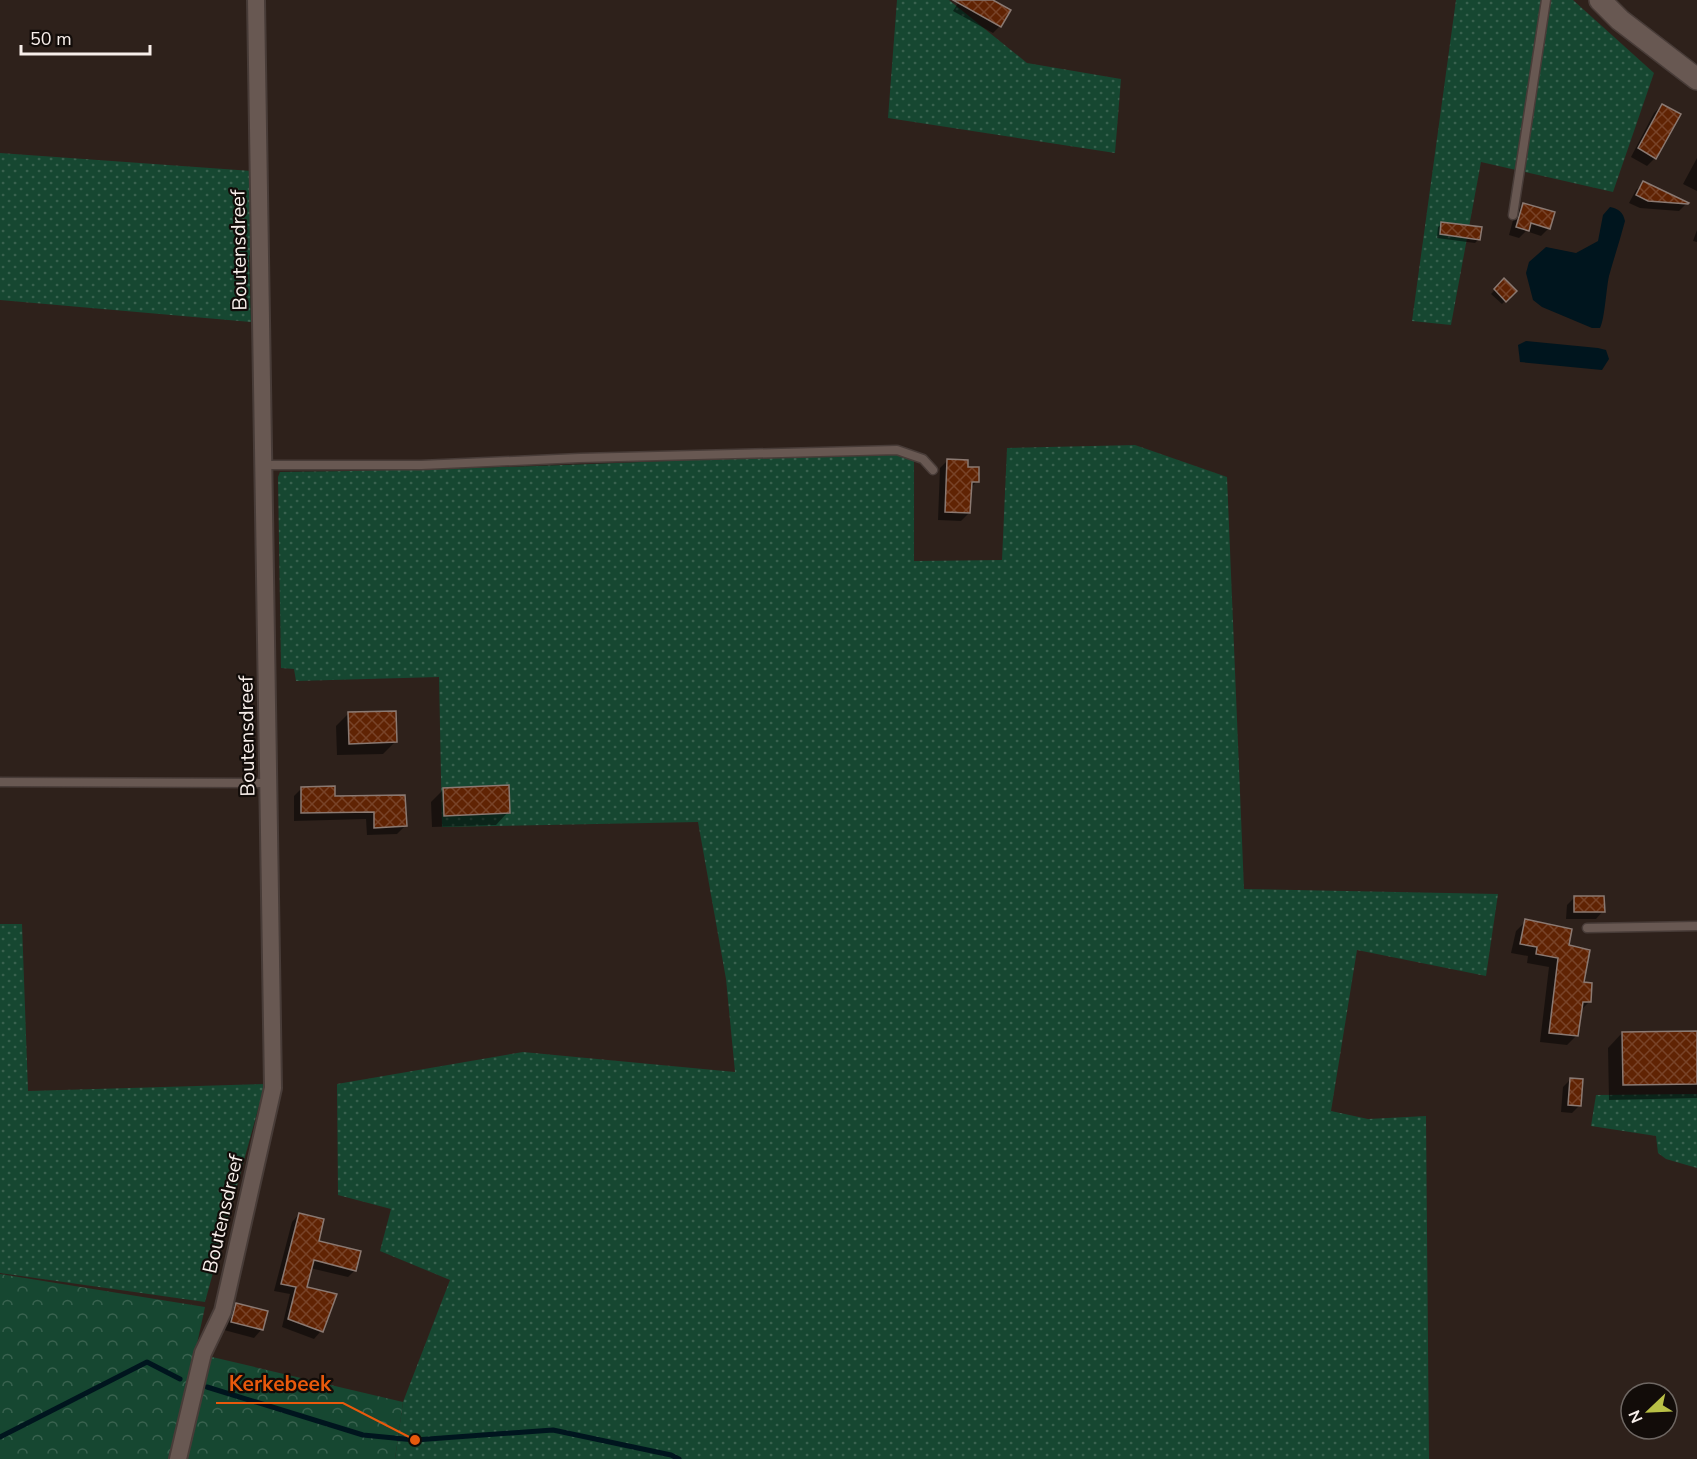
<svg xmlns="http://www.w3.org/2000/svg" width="1697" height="1459" font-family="'Nunito Sans',sans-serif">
<defs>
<pattern id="grass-dots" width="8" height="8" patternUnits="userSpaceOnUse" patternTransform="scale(1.5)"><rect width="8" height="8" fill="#164731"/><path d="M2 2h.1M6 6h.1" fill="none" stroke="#39624f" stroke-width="1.8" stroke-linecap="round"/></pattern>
<pattern id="forest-crowns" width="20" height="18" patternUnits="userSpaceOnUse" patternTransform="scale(1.5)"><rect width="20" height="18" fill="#164731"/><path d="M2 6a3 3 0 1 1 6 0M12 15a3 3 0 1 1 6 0" fill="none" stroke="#39624f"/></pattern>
<pattern id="building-cross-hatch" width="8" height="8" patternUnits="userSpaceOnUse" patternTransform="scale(1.5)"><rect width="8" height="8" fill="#602303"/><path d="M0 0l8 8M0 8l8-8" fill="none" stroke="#784328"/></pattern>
</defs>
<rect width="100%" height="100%" fill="#2e211b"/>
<g fill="url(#grass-dots)">
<polygon points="897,0 949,0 1027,63 1121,79 1115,153 888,118"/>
<polygon points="1456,0 1573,0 1654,73 1613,192 1481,162 1451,325 1412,321"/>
<polygon points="0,153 252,171 254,250 249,256 251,322 0,300"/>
<path d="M1135,445l92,32 17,412 254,5 -12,82 -129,-26 -26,161 37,8 58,-3 3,343h-1034l8,-57 47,-122 -70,-29 11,-42 -53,-14 -1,-111 186,-32 212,20 -9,-93 -28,-157 -256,5 -3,-150 -143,4 -2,-12 -13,-1 -3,-191 2,-5c206,-2 411,-12 617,-22l17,6v105l88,-1 5,-112z"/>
<polygon points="0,924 22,924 28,1091 265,1084 205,1302 0,1273"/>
<polygon points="1697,1094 1697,1168 1666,1159 1658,1153 1656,1136 1591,1126 1596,1095"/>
</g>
<polygon fill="url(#forest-crowns)" points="0,1274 205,1307 195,1353 403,1402 395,1459 0,1459"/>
<g fill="#00151e">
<path d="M1610,207c9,2 13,5 15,14 -5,19 -11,37 -16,55 -3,14 -4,42 -9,52h-8l-50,-21 -9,-7 -7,-27 3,-11 17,-15 30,6 22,-12 5,-26z"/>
<polygon points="1526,341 1598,348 1606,350 1609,359 1602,370 1520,362 1518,345"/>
</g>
<g fill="#0007">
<polygon points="960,0 990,0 1000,26 993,33 953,11"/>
<polygon points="1662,105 1655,158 1647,166 1631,157 1654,113"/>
<polygon points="1697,158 1697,191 1683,184"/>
<polygon points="1644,183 1686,204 1679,211 1640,208 1629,203 1636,190"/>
<polygon points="1523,205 1549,228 1541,236 1526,231 1519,238 1509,235 1515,213"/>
<polygon points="1442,224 1479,239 1475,243 1437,238 1438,227"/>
<polygon points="1697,230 1697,242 1693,241"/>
<polygon points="1504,280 1515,291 1502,304 1491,294"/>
<polygon points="948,460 966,469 977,481 970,489 969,513 961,521 938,520 940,468"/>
<polygon points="349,713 395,742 383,754 337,755 336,726"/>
<polygon points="302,788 333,798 403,796 405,826 397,834 367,835 366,819 294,821 294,796"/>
<polygon points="444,789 508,812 496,825 432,827 431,802"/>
<polygon points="1575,897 1603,911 1596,919 1566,919 1567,905"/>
<polygon points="1526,921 1567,946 1589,1002 1580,1011 1577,1035 1567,1045 1540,1042 1549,967 1527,963 1528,956 1511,953 1516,931"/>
<polygon points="1697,1032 1697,1098 1609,1100 1608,1048 1622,1033"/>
<polygon points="1571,1079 1580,1105 1572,1113 1561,1112 1563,1087"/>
<polygon points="299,1214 317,1242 355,1270 348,1277 310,1268 305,1288 321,1331 314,1339 282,1327 290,1294 274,1291 292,1222"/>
<polygon points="237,1304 266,1312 261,1330 254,1338 224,1330 229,1312"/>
</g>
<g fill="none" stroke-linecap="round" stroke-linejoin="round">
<g stroke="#00151e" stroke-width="5">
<polyline points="207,1387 363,1435 415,1440 553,1430 671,1455 679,1459"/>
<polyline points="0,1437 147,1362 180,1379"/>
</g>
</g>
<g fill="url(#building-cross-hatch)" stroke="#8a7972" stroke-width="1.5">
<polygon points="953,0 993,0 1011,10 1001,27"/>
<polygon points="1662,104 1681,114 1656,159 1638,148"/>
<polygon points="1643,181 1689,203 1688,204 1648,201 1636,195"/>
<polygon points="1523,203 1555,212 1550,229 1531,223 1529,231 1516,227"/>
<polygon points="1441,222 1482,227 1480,240 1440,234"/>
<polygon points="1504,278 1517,291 1506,302 1494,289"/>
<polygon points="947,459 968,460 968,467 979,467 979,482 972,482 970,513 945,512"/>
<polygon points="396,711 397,742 349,744 348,712"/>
<polygon points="509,785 510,813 444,816 443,788"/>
<polygon points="335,786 335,796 405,795 407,826 374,828 374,812 301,813 301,787"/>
<polygon points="1574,896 1604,896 1605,912 1574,912"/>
<polygon points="1525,919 1572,929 1569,945 1590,950 1584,982 1592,983 1591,1002 1583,1002 1578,1036 1549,1033 1558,958 1536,954 1537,947 1520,944"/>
<polygon points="1697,1031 1697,1084 1623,1085 1622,1032"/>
<polygon points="1570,1078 1583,1079 1581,1106 1568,1105"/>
<polygon points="299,1213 324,1219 319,1241 361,1251 356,1271 314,1260 307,1287 337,1294 323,1332 288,1319 296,1287 281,1284"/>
<polygon points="236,1303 268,1311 263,1330 231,1322"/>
</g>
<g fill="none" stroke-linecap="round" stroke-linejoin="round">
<g stroke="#483c38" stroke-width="11">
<g id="service">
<polyline points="1513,215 1546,0"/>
<polyline points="264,465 421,465 580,458 897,450 923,459 933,470"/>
<polyline points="0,782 268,783"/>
<polyline points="1587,928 1697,926"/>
</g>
</g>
<g stroke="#483c38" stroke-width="20">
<polyline id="minor" points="178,1459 203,1353 223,1311 273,1088 256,0"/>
</g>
<g stroke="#483c38" stroke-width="24">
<polyline id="tertiary" points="1600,0 1620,20 1697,79"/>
</g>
<use href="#service" stroke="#685852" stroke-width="8"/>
<use href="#minor" stroke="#685852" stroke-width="16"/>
<use href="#tertiary" stroke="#685852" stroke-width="21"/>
</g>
<g text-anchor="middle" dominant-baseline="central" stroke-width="4.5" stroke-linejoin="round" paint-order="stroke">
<g font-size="20" fill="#f8efeb" stroke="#120c09">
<text transform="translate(239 250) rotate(-91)">Boutensdreef</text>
<text transform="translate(247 736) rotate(-91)">Boutensdreef</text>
<text transform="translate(223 1214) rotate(-77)">Boutensdreef</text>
</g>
</g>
<path fill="none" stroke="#e8590c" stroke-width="2" d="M415 1440L343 1403H216"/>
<circle fill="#e8590c" stroke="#120c09" stroke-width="2" cx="415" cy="1440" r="6"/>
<g font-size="21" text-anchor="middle" font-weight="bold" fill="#e8590c" stroke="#120c09" stroke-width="4.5" stroke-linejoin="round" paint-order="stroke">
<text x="280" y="1391">Kerkebeek</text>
</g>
<g transform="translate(1649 1411) rotate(247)"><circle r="28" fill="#120c09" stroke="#6e6763" stroke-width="1.5"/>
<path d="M0-4.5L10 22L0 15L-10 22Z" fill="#b9c046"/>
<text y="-9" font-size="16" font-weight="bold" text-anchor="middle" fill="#f8efeb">N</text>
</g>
<path d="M21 45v9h129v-9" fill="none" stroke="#f8efeb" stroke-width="3"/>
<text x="30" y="45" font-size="18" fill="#f8efeb" stroke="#120c09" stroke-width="4.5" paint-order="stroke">50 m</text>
</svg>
